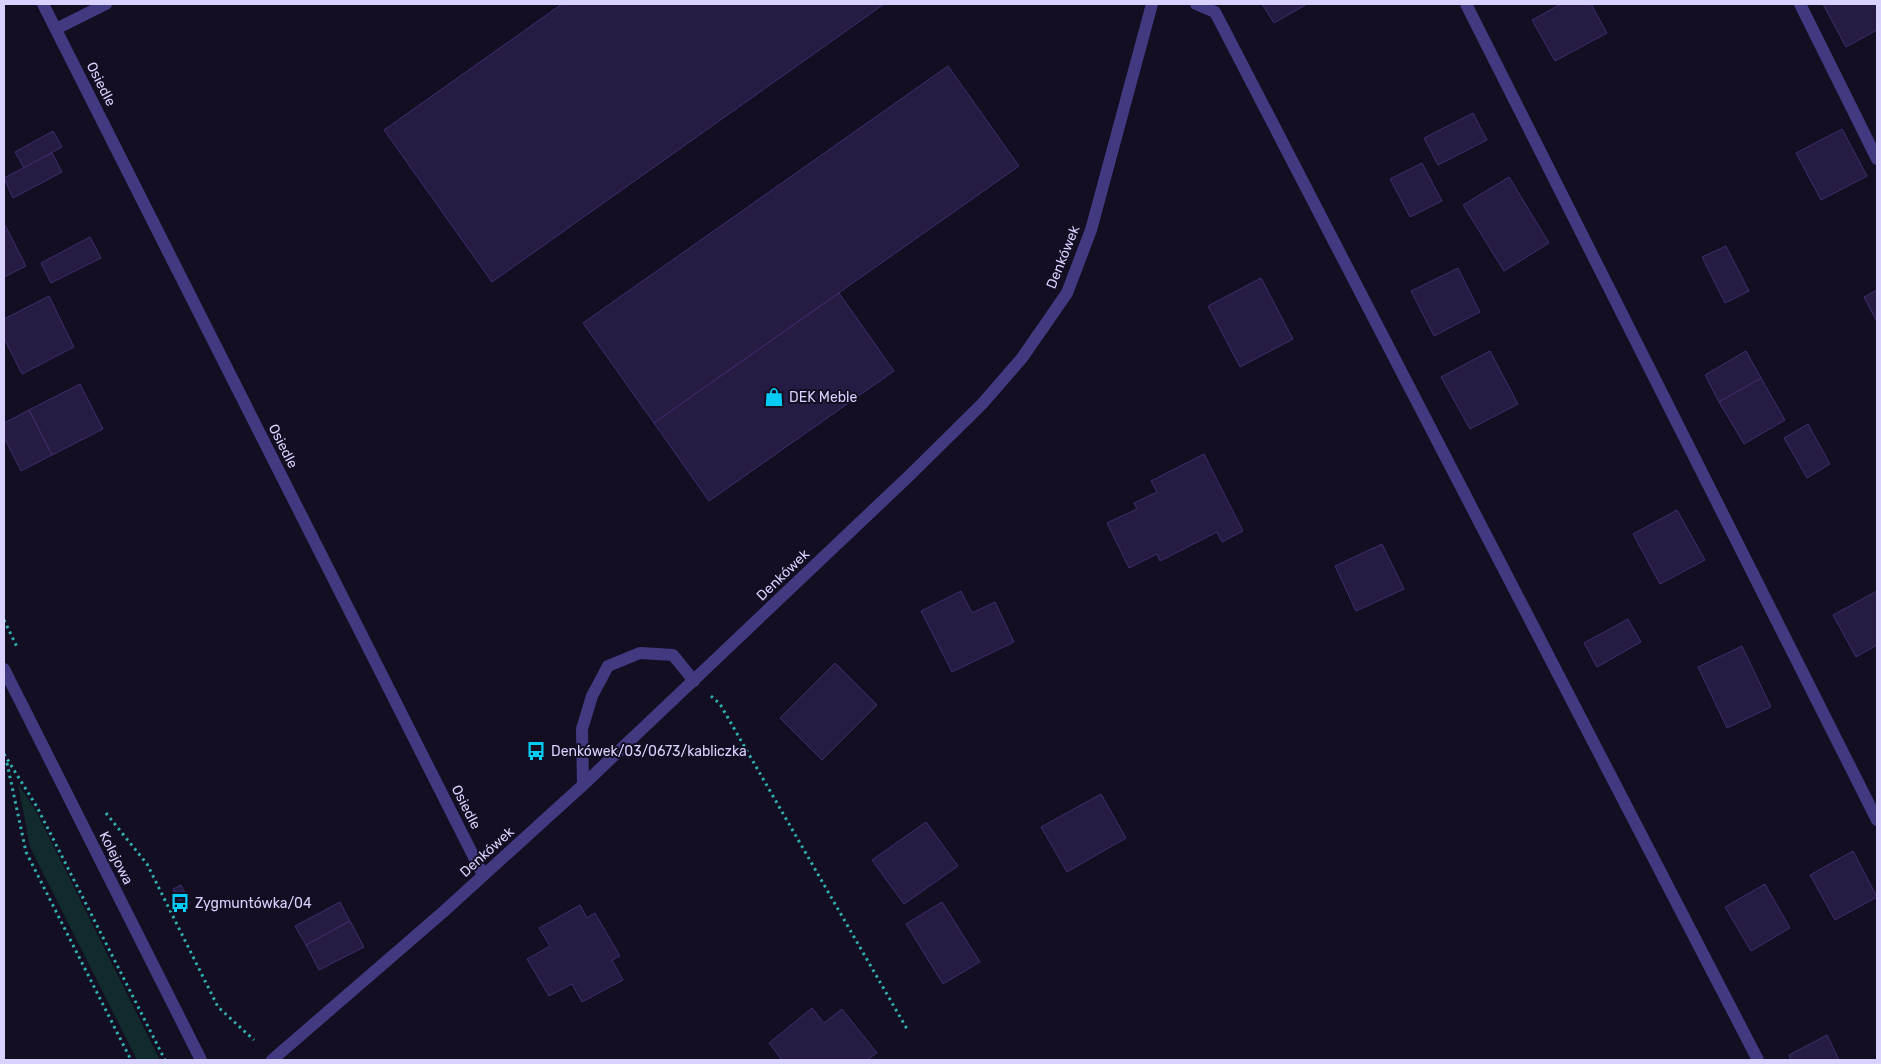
<svg xmlns="http://www.w3.org/2000/svg" width="1881" height="1064" font-family="Rubik,sans-serif">
<rect width="100%" height="100%" fill="#130e22"/>
<polygon fill="#112b2c" points="18,784 35,809 160,1060 137,1060 30,847"/>
<g fill="#261b43" stroke="#3f2d6e">
<polygon points="562,4 884,4 492,282 384,130"/>
<polygon points="1262,4 1307,4 1274,23"/>
<polygon points="1561,4 1591,4 1607,33 1555,61 1532,20"/>
<polygon points="1823,4 1877,4 1877,30 1846,47"/>
<polygon points="948,66 1019,166 654,423 583,323"/>
<polygon points="1473,113 1487,140 1438,165 1424,138"/>
<polygon points="1842,129 1867,176 1821,200 1796,153"/>
<polygon points="53,131 62,147 24,168 15,152"/>
<polygon points="52,153 62,172 13,198 4,178"/>
<polygon points="1422,163 1442,201 1410,217 1390,179"/>
<polygon points="1509,177 1549,243 1504,271 1463,205"/>
<polygon points="4,223 26,266 4,277"/>
<polygon points="90,237 101,258 51,283 41,263"/>
<polygon points="1726,246 1749,291 1725,303 1702,257"/>
<polygon points="1458,268 1480,312 1434,336 1411,291"/>
<polygon points="1261,278 1293,339 1240,367 1208,306"/>
<polygon points="1877,290 1877,319 1876,320 1864,297"/>
<polygon points="839,293 894,371 709,501 654,423"/>
<polygon points="49,296 74,347 22,374 4,338 4,319"/>
<polygon points="1490,351 1518,404 1470,429 1441,377"/>
<polygon points="1746,351 1761,378 1719,402 1705,375"/>
<polygon points="1761,378 1785,420 1744,444 1719,402"/>
<polygon points="80,384 103,429 52,455 29,410"/>
<polygon points="29,410 52,455 21,471 4,437 4,423"/>
<polygon points="1808,424 1830,464 1807,478 1784,438"/>
<polygon points="1204,454 1243,531 1222,542 1217,532 1160,561 1157,554 1129,568 1107,523 1137,509 1134,503 1157,492 1151,481"/>
<polygon points="1677,510 1705,560 1660,584 1633,534"/>
<polygon points="1382,544 1404,589 1356,611 1335,566"/>
<polygon points="961,591 972,613 995,602 1014,642 952,672 921,611"/>
<polygon points="1877,591 1877,645 1856,657 1833,615"/>
<polygon points="1628,619 1641,642 1597,667 1584,643"/>
<polygon points="1742,646 1771,707 1727,728 1698,667"/>
<polygon points="835,663 877,705 822,760 780,718"/>
<polygon points="1101,794 1126,838 1067,872 1041,827"/>
<polygon points="926,822 958,866 904,904 872,860"/>
<polygon points="1853,851 1877,897 1835,920 1810,875"/>
<polygon points="1765,884 1790,928 1751,951 1725,907"/>
<polygon points="181,885 190,904 183,907 173,889"/>
<polygon points="340,902 350,921 306,945 295,926"/>
<polygon points="942,902 980,962 943,984 906,924"/>
<polygon points="580,905 587,918 595,913 620,956 612,960 623,980 582,1002 572,984 549,996 527,959 550,946 539,928"/>
<polygon points="350,921 364,947 319,970 306,945"/>
<polygon points="812,1008 824,1023 842,1009 877,1053 867,1060 782,1060 769,1043"/>
<polygon points="1827,1035 1839,1060 1791,1060 1789,1055"/>
</g>
<g fill="none" stroke-linecap="round" stroke-linejoin="round">
<g stroke="#31b0b1" stroke-width="3" stroke-dasharray="2.5 4" stroke-linecap="butt">
<polyline points="4,620 18,649"/>
<polyline points="711,696 720,704 907,1029"/>
<polyline points="4,754 37,807 165,1060"/>
<polyline points="7,763 26,852 131,1060"/>
<polyline points="106,813 147,864 218,1007 254,1040"/>
</g>
<polyline stroke="#423a80" stroke-width="12" points="583,785 582,729 592,696 608,666 640,653 673,655 694,681"/>
<g stroke="#423a80" stroke-width="12">
<polyline points="43,4 483,875"/>
<polyline points="1196,4 1215,12 1758,1060"/>
<polyline points="1466,4 1877,820"/>
<polyline points="1800,4 1877,159"/>
<polyline points="56,29 106,4"/>
<polyline points="272,1060 442,913 583,785 910,475 982,404 1022,358 1067,293 1091,230 1152,4"/>
</g>
<polyline stroke="#423a80" stroke-width="12" points="4,669 201,1060"/>
</g>
<defs>
<g id="shop-bare" transform="scale(1.5)"><path d="M-5-2.5h2.3a2.7 3.5 0 0 1 5.4 0H5L5.5 6h-11ZM-1.5-2.5h3a1.5 2.3 0 0 0-3 0Z" fill="#06ccf5" stroke="#130e22" stroke-width="2.5" paint-order="stroke"/></g>
<g id="bus-bare" transform="scale(1.5)"><path d="M-5-6H5V4H4V6H2V4H-2V6H-4V4H-5ZM-3.5-4V0h7V-4ZM-3.5 1.2v1.5H-2V1.2ZM2 1.2v1.5H3.5V1.2Z" fill="#06ccf5" stroke="#130e22" stroke-width="2.5" paint-order="stroke"/></g>
</defs>
<g fill-rule="evenodd">
<use href="#shop-bare" x="774" y="397"/>
<use href="#bus-bare" x="536" y="751"/>
<use href="#bus-bare" x="180" y="903"/>
</g>
<g text-anchor="middle" dominant-baseline="central" stroke-width="4" stroke-linejoin="round" paint-order="stroke">
<g font-size="14" fill="#d9d1fe" stroke="#130e22">
<text transform="translate(101 84) rotate(63)">Osiedle</text>
<text transform="translate(1063 257) rotate(-68)">Denkówek</text>
<text transform="translate(283 446) rotate(63)">Osiedle</text>
<text transform="translate(783 575) rotate(-44)">Denkówek</text>
<text transform="translate(466 807) rotate(63)">Osiedle</text>
<text transform="translate(487 852) rotate(-42)">Denkówek</text>
<text transform="translate(116 858) rotate(63)">Kolejowa</text>
</g>
<g font-size="14" fill="#d9d1fe" stroke="#130e22" text-anchor="start">
<text x="789" y="397">DEK Meble</text>
<text x="551" y="751">Denkówek/03/0673/kabliczka</text>
<text x="195" y="903">Zygmuntówka/04</text>
</g>
</g>
<rect width="1881" height="1064" fill="none" stroke="#d9d1fe" stroke-width="10"/>
</svg>
